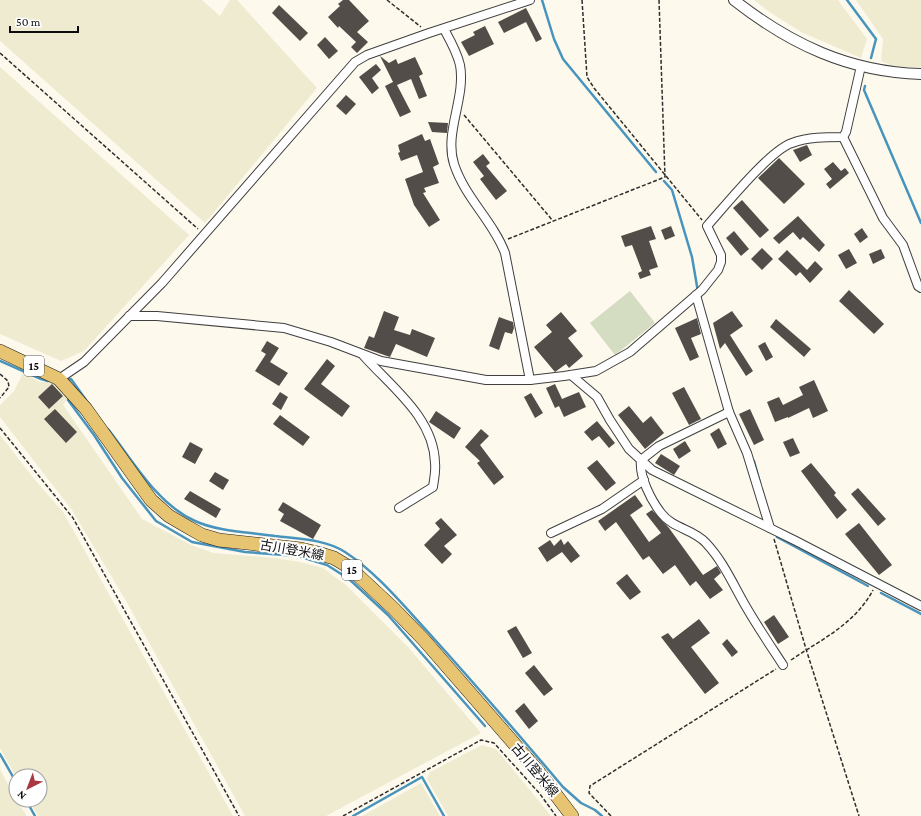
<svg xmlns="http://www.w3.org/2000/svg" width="921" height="816" font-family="'Crimson Pro','Noto Sans JP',serif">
<rect width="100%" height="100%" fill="#fdf9ed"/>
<g fill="#efebd0">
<polygon points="0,0 202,0 220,16 230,0 237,0 317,88 205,223 0,41"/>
<polygon points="754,0 838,0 867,39 861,58 801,32 768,11"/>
<polygon points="856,0 921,0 921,67 895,67 881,61 883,39"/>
<polygon points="0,67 189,235 84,351 61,361 0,334"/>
<polygon points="23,373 40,382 53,382 68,397 63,405 142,519 191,545 214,553 275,558 300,562 323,568 346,585 409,648 481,733 326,816 245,816 126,601 72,510 0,417 0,405 14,391"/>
<polygon points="0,435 35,480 63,512 233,816 38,816 29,800 40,800 40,776 16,777 0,748"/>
<polygon points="482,745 496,749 551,816 448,816 427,779 430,772"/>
<polygon points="0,769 16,800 27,816 0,816"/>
<polygon points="421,783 440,816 362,816"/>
</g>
<polygon fill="#d4dcc1" points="630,291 655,323 615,355 590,323"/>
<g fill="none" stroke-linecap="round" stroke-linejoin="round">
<g stroke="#4894bc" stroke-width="2.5">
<polyline points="542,0 554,39 563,59 656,172"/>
<polyline points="847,0 876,39 871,58"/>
<polyline points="865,86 864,90 921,223"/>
<polyline points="664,181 672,190 692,257 698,292"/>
<polyline points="0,361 41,379 48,381"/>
<polyline points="68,380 71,379 86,400"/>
<polyline points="68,400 94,435 122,478 156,521 192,542 245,552 298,556 327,565 349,579 388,615 485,726"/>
<path d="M108,429c25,32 49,75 87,92 24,11 54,11 80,15 23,3 50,3 70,16 31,20 58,53 83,80 46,51 91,103 135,155l18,16 14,7 7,6"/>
<polyline points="754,461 760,483"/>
<polyline points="777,537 868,586"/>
<polyline points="881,593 921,614"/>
<polyline points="0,754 16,782"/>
<polyline points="26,800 35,816"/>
<polyline points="353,816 422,777 444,816"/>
</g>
</g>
<g fill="#534d49">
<polygon points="343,0 349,0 369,21 357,32 368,42 357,53 351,47 356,42 339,26 338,28 328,17 340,6 338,4"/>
<polygon points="279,5 308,33 300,41 272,13"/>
<polygon points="526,8 542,39 536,42 526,22 504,33 498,22"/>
<polygon points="485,26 494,44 469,56 461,42 475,35 473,32"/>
<polygon points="325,37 338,51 329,59 317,45"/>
<polygon points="380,56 389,63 396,59 398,64 415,57 423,74 419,76 427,96 419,99 411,79 397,85 411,112 400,117 385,86 393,82"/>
<polygon points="376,64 381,70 372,78 379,88 372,94 359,77"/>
<polygon points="346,95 356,104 346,115 336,106"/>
<polygon points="428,122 448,123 447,133 432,132"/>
<polygon points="422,134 425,141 430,139 439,164 433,167 439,183 424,188 426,192 423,193 440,220 429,227 414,205 405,179 423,172 417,155 401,161 398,153 400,152 398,145"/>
<polygon points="807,145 812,155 800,162 793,150"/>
<polygon points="483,154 490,163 486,166 507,191 496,200 480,179 484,176 473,162"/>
<polygon points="779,158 805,184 784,204 758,178"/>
<polygon points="833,162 841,171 845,168 849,173 830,189 826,184 832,179 824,169"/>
<polygon points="742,200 769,230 760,238 733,208"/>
<polygon points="798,216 825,245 819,252 803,237 800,240 793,232 779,244 773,238"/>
<polygon points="651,226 656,239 649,241 658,267 649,270 651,275 640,279 638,273 642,271 632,245 625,247 621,236"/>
<polygon points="671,226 675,236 665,240 661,230"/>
<polygon points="862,228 868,237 860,243 854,234"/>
<polygon points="734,231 749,249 741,256 726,238"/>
<polygon points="762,248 773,259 762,270 751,259"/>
<polygon points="849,249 857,263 846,269 838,255"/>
<polygon points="881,249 885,258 873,264 869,254"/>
<polygon points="787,250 807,270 815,261 823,269 810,283 800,272 796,276 778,259"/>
<polygon points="849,290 884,324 874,334 839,301"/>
<polygon points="384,311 399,317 394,330 410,335 412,329 435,338 427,357 396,344 390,357 364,348 369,336 374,338"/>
<polygon points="732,311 743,326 730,335 753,371 746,376 725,343 720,349 713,323"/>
<polygon points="561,312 577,331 568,338 583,356 569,368 566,364 555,372 534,347 552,332 546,325"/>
<polygon points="499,317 513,322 514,328 512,334 505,332 499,350 489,346"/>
<polygon points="697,318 701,334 691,338 699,357 690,361 675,328"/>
<polygon points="776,319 811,349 804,357 770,327"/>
<polygon points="267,341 279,348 270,362 288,373 279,386 255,371 266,354 261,351"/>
<polygon points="765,342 773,357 766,361 758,346"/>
<polygon points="327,359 335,366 321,384 350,406 342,417 304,389"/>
<polygon points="814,380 828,411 813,418 809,408 788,418 788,417 775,422 767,402 779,397 783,405 803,395 799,387"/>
<polygon points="52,384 63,396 49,409 38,397"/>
<polygon points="555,384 562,399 579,392 586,407 564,417 559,406 555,408 546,388"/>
<polygon points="684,387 701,419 689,425 672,393"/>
<polygon points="280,392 288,397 281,410 272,404"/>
<polygon points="531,393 543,413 535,418 524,397"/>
<polygon points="629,406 643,423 651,416 664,433 645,449 618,415"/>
<polygon points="55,409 77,432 66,443 44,419"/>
<polygon points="750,409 764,440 754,445 739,414"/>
<polygon points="436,411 461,428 454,439 429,422"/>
<polygon points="280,415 310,437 303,446 273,424"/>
<polygon points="597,421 615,443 609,448 599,436 592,441 584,432"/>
<polygon points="719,428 727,444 718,449 710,434"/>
<polygon points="481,429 489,436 480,445 504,477 494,485 477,463 480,461 465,447"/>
<polygon points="793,438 800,453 790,457 783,442"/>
<polygon points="685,441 691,451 679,459 673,449"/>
<polygon points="190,442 203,449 195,464 182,457"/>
<polygon points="661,454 680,466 674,475 655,463"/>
<polygon points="597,460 616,483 606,491 587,468"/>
<polygon points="811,463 836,493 834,495 847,510 837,519 801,471"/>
<polygon points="215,472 229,480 223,490 209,481"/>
<polygon points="858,488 886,519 878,526 851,494"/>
<polygon points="190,491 221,509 216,518 184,499"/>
<polygon points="635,495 643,506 630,515 649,542 661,533 646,514 652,510 669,528 703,575 717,566 721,573 714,579 723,590 710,599 696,581 690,586 675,565 663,574 649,556 643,560 616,522 605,531 598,521"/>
<polygon points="283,502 321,525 313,539 280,521 284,514 278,510"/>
<polygon points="441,518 457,535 444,546 452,554 442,564 424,545 440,529 435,523"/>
<polygon points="859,523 892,565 879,575 845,534"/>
<polygon points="561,539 564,545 568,541 580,556 571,563 562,552 547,562 538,548 550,540 554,546"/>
<polygon points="627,574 641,592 630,600 616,583"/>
<polygon points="774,615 789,637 778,644 764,622"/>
<polygon points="699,619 710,633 691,647 719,683 705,694 661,637 668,633 673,639"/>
<polygon points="516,626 532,653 523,658 507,631"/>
<polygon points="727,639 738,652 732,657 722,644"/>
<polygon points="534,665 553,689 544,696 525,673"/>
<polygon points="524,703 538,721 529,729 515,711"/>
</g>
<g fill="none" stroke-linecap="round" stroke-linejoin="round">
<g stroke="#3f3f3f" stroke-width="10">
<g id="minor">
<path d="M444,29c6,11 13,23 16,36 6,33 -16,67 -6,99 11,34 39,57 51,89l25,127"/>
<polyline points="843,137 883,218 903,245 918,286 921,288"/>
<polyline points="696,295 729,412 747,453 770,528"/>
<path d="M129,316h28l127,12 47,14 50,19 105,19h44l34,-4 32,-5 34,-19 72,-62 16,-20 3,-8v-7l-14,-29c18,-20 63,-76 85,-83 16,-6 34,-6 51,-6l3,-5 15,-66"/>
<path d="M363,355c27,31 71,62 72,108 1,8 -1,16 -2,24l-34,21"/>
<polyline points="571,375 597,397 610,420 629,449 652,470 796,541 921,606"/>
<polyline points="59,379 84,362 162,283 355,62 367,55 429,33 530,0"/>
<path d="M729,412l-70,34 -18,14c-2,17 10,40 20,53 12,16 33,16 45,30 17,18 27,41 39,62 12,21 25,40 38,60"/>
<polyline points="551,533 602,509 644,480"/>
</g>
</g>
<g stroke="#3f3f3f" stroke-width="12">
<path id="tertiary" d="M734,0c56,44 115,72 187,74"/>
</g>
<g stroke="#1d1d1d" stroke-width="14">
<polyline id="primary" points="0,351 59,379 86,409 151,500 169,516 186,526 202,535 219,540 301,549 318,553 334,558 349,567 393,608 424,640 537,770 572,816"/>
</g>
<g stroke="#2e2e2e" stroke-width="1.5" stroke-dasharray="4 2" stroke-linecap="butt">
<polyline points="387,0 421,27"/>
<polyline points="582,0 587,77 594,88 702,220"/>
<polyline points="0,53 198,229"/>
<polyline points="464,115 553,221"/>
<polyline points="508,239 665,177 659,0"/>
<polyline points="0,374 8,381 9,387 0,398"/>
<polyline points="0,428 73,518 239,816"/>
<polyline points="774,539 806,649 859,816"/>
<path d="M791,660c31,-21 64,-36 82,-70"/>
<polyline points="343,816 481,740 494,743 540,794 556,816"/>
<polyline points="611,816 589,793 590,786 776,669"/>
</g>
<use href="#minor" stroke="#fff" stroke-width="8"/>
<use href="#tertiary" stroke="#fff" stroke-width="10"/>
<use href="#primary" stroke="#e7c472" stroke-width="13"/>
</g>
<g text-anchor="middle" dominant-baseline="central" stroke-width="4" stroke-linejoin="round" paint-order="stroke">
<g fill="#fff" stroke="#555" stroke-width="1">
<rect x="24" y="356" width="20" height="20" rx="3"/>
<rect x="342" y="560" width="20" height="20" rx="3"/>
</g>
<g font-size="12" font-weight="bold" fill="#0c0c0c">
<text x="34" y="366">15</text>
<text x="352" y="570">15</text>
</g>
<g font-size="13" fill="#0c0c0c" stroke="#fff">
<text transform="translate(292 550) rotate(10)">古川登米線</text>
<text transform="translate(535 770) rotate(50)">古川登米線</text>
</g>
</g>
<g transform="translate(28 788) rotate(222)"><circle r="19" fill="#ffffff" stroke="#9e9e9e"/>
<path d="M0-3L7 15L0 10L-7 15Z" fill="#aa3642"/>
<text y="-6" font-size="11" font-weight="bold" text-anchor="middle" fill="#0c0c0c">N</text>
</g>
<path d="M10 26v6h68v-6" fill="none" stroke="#0c0c0c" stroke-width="2"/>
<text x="16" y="26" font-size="12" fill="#0c0c0c" stroke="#ffffff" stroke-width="3" paint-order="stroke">50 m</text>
</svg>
